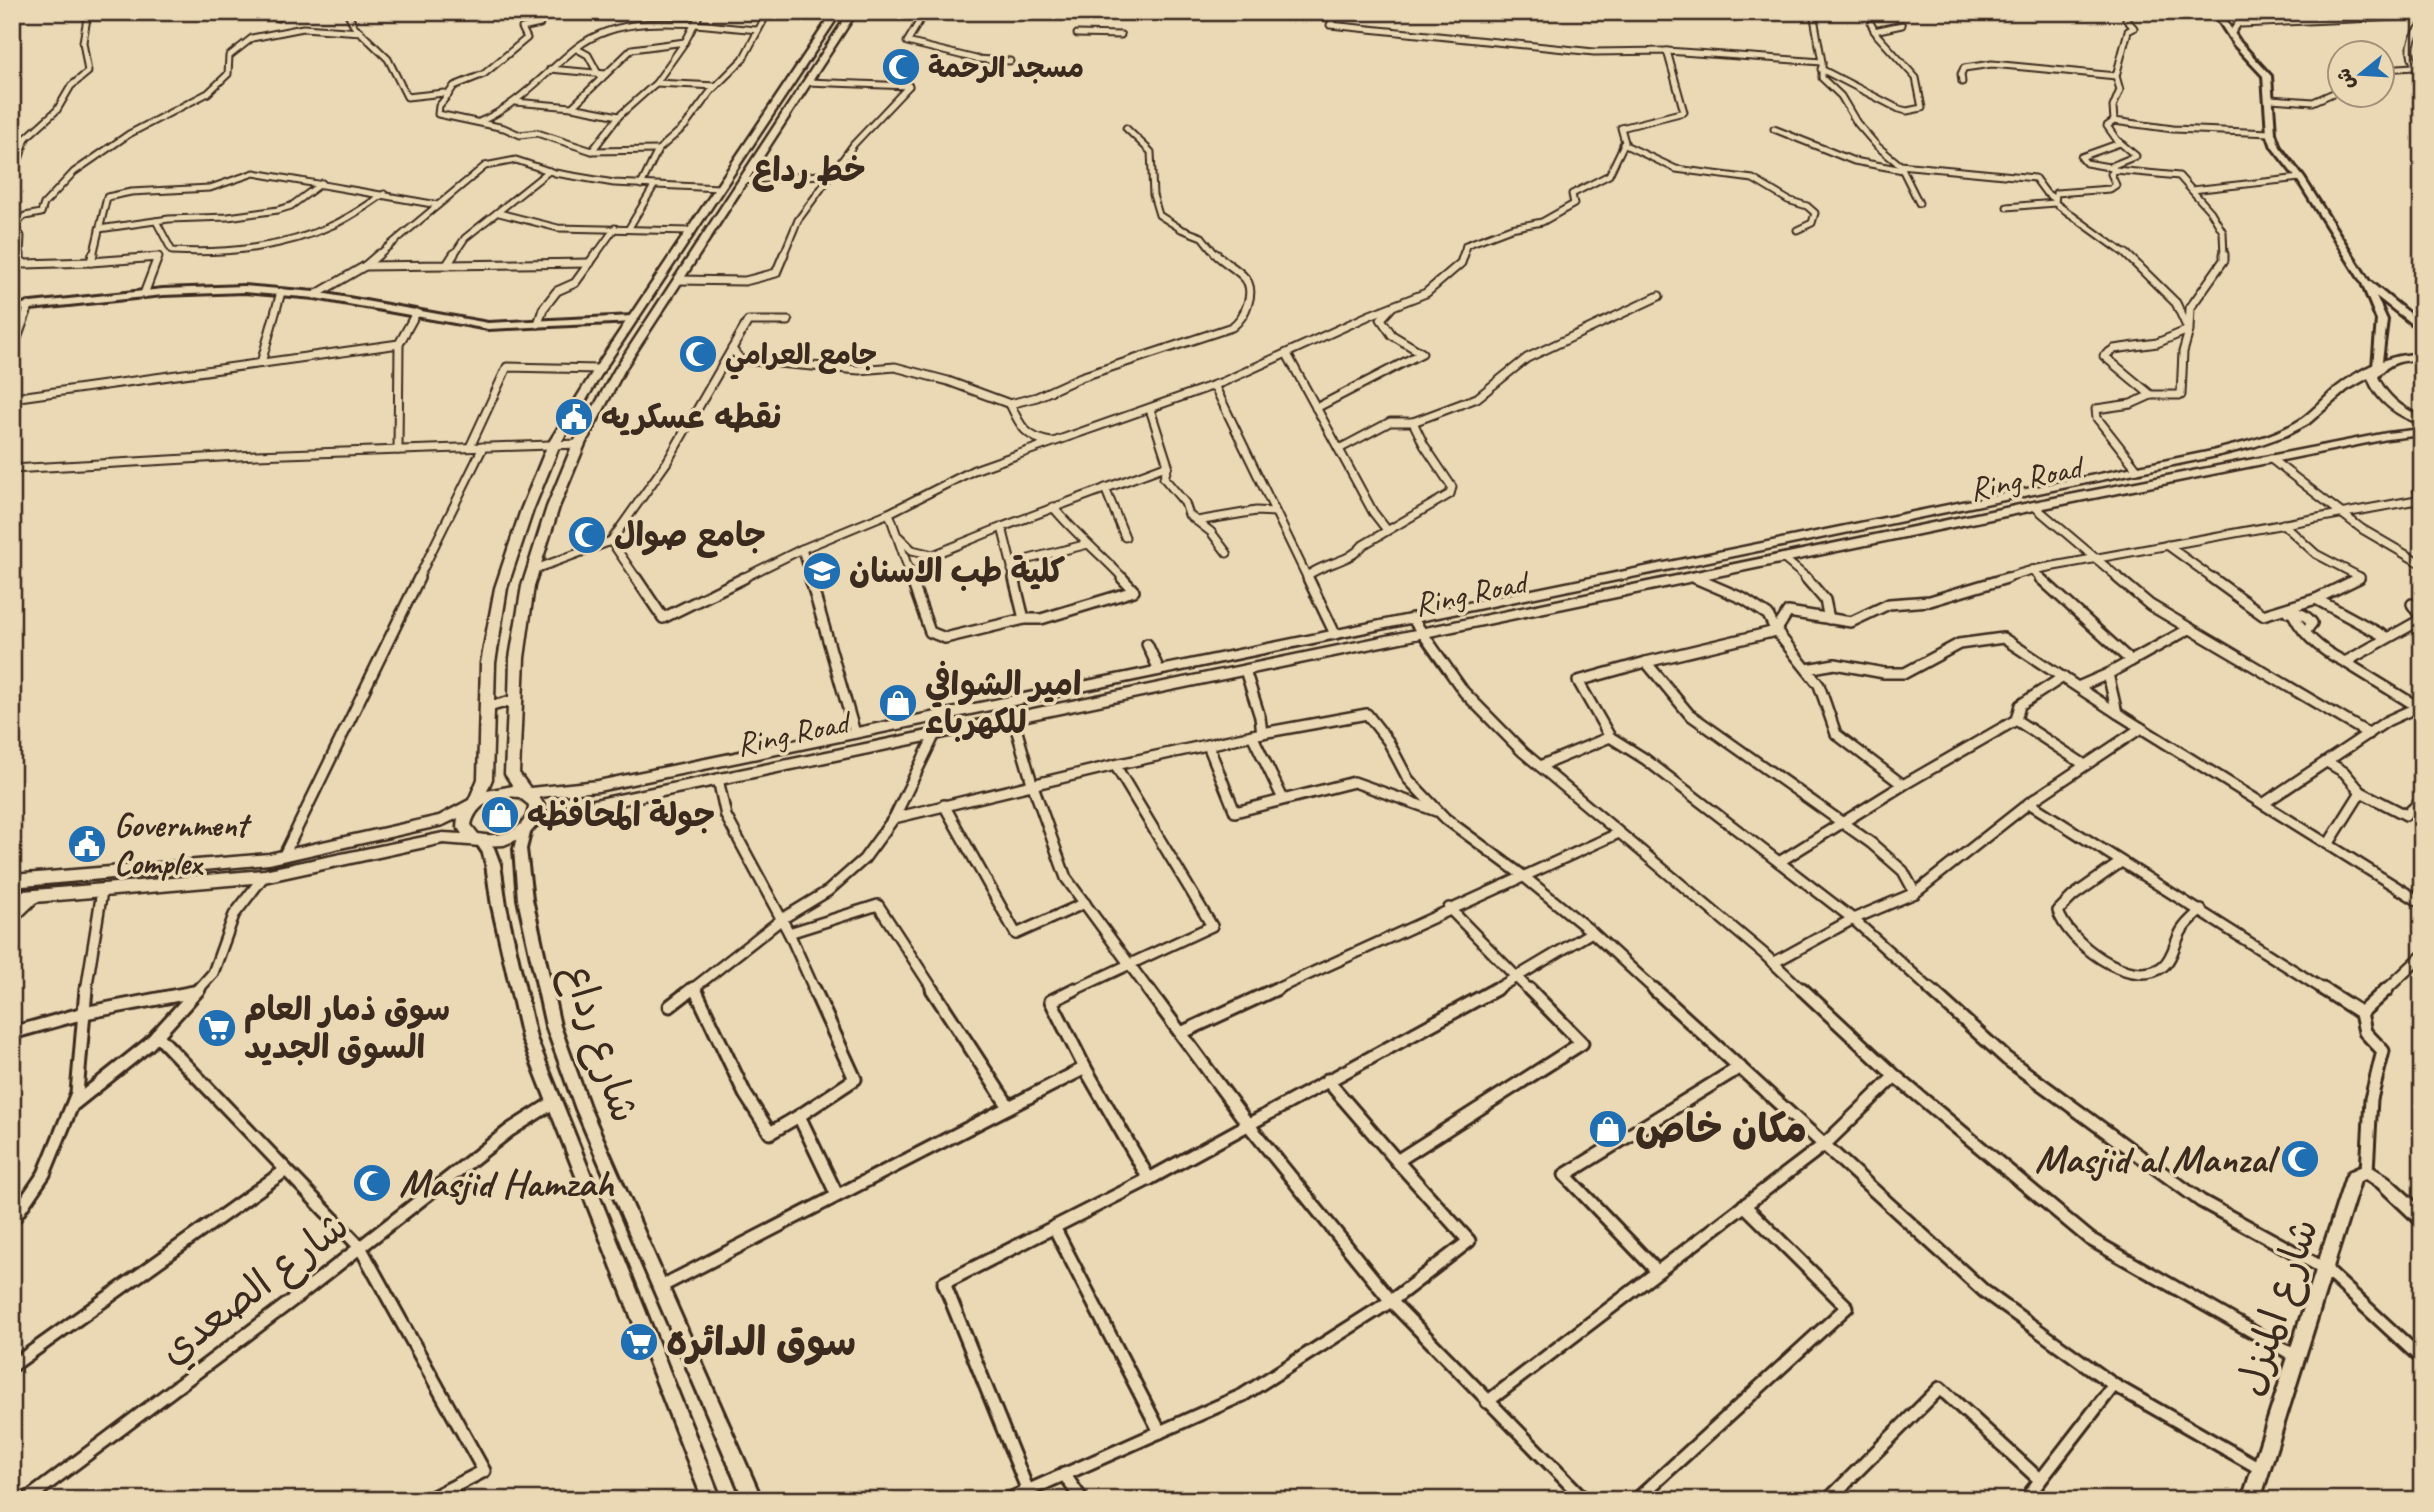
<svg xmlns="http://www.w3.org/2000/svg" width="2434" height="1512" font-family="Caveat,'Playpen Sans Arabic',sans-serif">
<rect width="100%" height="100%" fill="#ebd9b6"/>
<filter id="ink" filterUnits="userSpaceOnUse"><feTurbulence type="fractalNoise" baseFrequency=".0143" numOctaves="2"/><feDisplacementMap in="SourceGraphic" scale="14" xChannelSelector="R" yChannelSelector="G"/><feConvolveMatrix kernelMatrix="1 2 1 2 8 2 1 2 1" color-interpolation-filters="sRGB"/></filter>
<g filter="url(#ink)">
<g fill="none" stroke-linecap="round" stroke-linejoin="round">
<g stroke="#3b2a1e" stroke-width="9">
<g id="street-far3">
<polyline points="277,12 278,18"/>
<polyline points="347,12 354,26 388,59 407,97 444,93 448,95 439,106 438,114 504,128 520,135 537,133 592,151"/>
<polyline points="599,12 618,17 648,12"/>
<polyline points="925,12 907,42 976,59 1010,61"/>
<polyline points="1106,12 1153,15"/>
<polyline points="1288,12 1334,18 1337,12"/>
<polyline points="1813,12 1822,62 1822,78 1841,96 1857,123 1877,146 1900,165 1919,203"/>
<polyline points="1334,18 1330,25 1594,52 1667,51 1822,62"/>
<polyline points="2126,19 2134,28 2128,31 2116,76 2120,90 2113,107 2114,121 2173,129 2271,133"/>
<polyline points="2241,24 2422,16"/>
<path d="M2422,25c-17,19 -13,34 0,54"/>
<polyline points="1874,31 1902,25"/>
<polyline points="1077,34 1121,35"/>
<polyline points="2231,34 2246,12"/>
<polyline points="577,49 588,55 601,79"/>
<polyline points="550,69 606,74"/>
<polyline points="1821,69 1899,109 1907,111 1922,108 1916,78 1877,35 1871,24"/>
<polyline points="2382,69 2414,67"/>
<polyline points="807,82 909,86"/>
<polyline points="1962,82 1961,74 1964,68 1992,64 2116,76"/>
<polyline points="656,83 716,86"/>
<polyline points="448,95 454,86 484,74 527,38 522,28 540,24 531,12"/>
<polyline points="2270,99 2313,102 2340,90"/>
<polyline points="515,102 572,107 619,116"/>
<polyline points="572,107 632,49 685,42"/>
<polyline points="2114,121 2107,126 2117,140 2136,156 2109,167 2115,170 2179,176 2211,212 2223,232 2224,256"/>
<path d="M479,122c38,-16 66,-49 97,-74 49,-39 125,-22 182,-18"/>
<polyline points="1126,128 1151,152 1153,195 1159,215 1181,229 1202,237 1217,256"/>
<polyline points="1774,129 1854,161 1903,170"/>
<polyline points="1623,144 1676,169 1753,179 1788,200 1807,206 1815,213 1812,223 1797,230"/>
<polyline points="658,150 592,151 619,116 656,83 685,42 701,12"/>
<polyline points="12,163 20,157 26,138 57,110 71,86 88,72 83,42 88,12"/>
<polyline points="1900,165 2035,178 2046,193 2055,199"/>
<polyline points="2109,167 2086,163 2081,157 2120,143"/>
<polyline points="742,181 833,174"/>
<polyline points="641,185 658,150 685,126 711,91 743,59 768,12"/>
<polyline points="2192,190 2300,178"/>
<polyline points="2055,203 2128,256"/>
<polyline points="2007,207 2055,203 2056,193 2110,189 2116,185 2111,174 2115,170"/>
<polyline points="499,213 558,228 691,231"/>
<path d="M156,221l16,30c53,3 112,-3 161,-26 18,-8 34,-20 51,-31"/>
<polyline points="12,225 25,216 41,213 44,204 74,172 129,134 208,93 228,74 229,56 252,38 303,28 361,32"/>
<polyline points="629,228 654,186"/>
<polyline points="99,229 169,219 228,217 278,210 291,206 322,183"/>
<polyline points="12,230 21,236 20,256"/>
<polyline points="93,256 107,197 131,192 210,188 254,173 438,205"/>
<polyline points="377,256 485,166 516,160 555,173 614,183 720,188"/>
<polyline points="453,256 465,238 549,171"/>
<polyline points="595,256 615,228"/>
<polyline points="783,256 798,220 854,144 909,86"/>
<polyline points="1463,256 1466,245 1511,228 1542,222 1574,204 1572,194 1609,175 1625,142 1621,128 1684,112 1667,51"/>
</g>
</g>
<g stroke="#3b2a1e" stroke-width="11">
<g id="street-far2">
<polyline points="20,254 20,260 25,264 91,262"/>
<polyline points="93,254 91,262 158,257 144,294"/>
<polyline points="2126,254 2176,303 2189,331 2183,352 2181,395 2151,395 2131,404 2096,409 2097,418 2137,469"/>
<polyline points="447,265 590,263"/>
<polyline points="365,266 447,265 454,254"/>
<polyline points="678,280 745,281 776,273 784,254"/>
<polyline points="315,295 365,266 379,254"/>
<polyline points="538,324 543,309 557,291 575,283 596,254"/>
<polyline points="2189,329 2190,308 2224,260 2224,254"/>
<polyline points="399,344 416,313"/>
<path d="M732,349l9,11 118,10 36,-3 53,14 62,23c10,22 16,34 41,38"/>
<polyline points="12,352 29,306"/>
<polyline points="1287,354 1373,512 1387,530"/>
<polyline points="261,363 281,292"/>
<polyline points="1214,385 1308,579"/>
<polyline points="2151,395 2104,356 2114,349 2157,343 2188,330"/>
<polyline points="12,398 399,344 398,450"/>
<path d="M1010,404l27,-7 44,-20 151,-50c13,-10 26,-37 11,-51 -8,-8 -19,-14 -27,-22"/>
<polyline points="1316,408 1422,353 1392,335 1381,319 1391,308"/>
<polyline points="1150,409 1168,465"/>
<polyline points="470,447 507,367 599,369"/>
<polyline points="1339,449 1390,422 1413,422 1477,398 1527,358 1659,296"/>
<polyline points="2271,459 2362,529 2422,564"/>
<polyline points="12,469 256,455 579,444"/>
<polyline points="2422,482 2418,491 2422,494"/>
<polyline points="1105,488 1125,537"/>
<polyline points="2034,506 2120,579"/>
<path d="M1053,507c22,27 48,47 71,72"/>
<polyline points="889,513 912,579"/>
<polyline points="1197,521 1256,511 1275,512"/>
<polyline points="2283,524 2316,554 2360,577 2355,579"/>
<polyline points="899,537 912,550 933,555 1002,527"/>
<polyline points="611,541 667,462 748,321 788,321"/>
<polyline points="2167,545 2214,579"/>
<polyline points="1783,558 1808,579"/>
<polyline points="533,570 611,541 637,579"/>
<polyline points="1012,570 1029,559 1088,544"/>
<polyline points="2032,570 2042,579"/>
<path d="M1307,576c18,-14 42,-13 56,-31l87,-51 2,-7 -28,-42 -11,-23"/>
<polyline points="1693,577 1699,579"/>
<polyline points="418,579 483,447"/>
<polyline points="741,579 802,549"/>
<polyline points="811,579 802,549 889,513 974,470 1223,382 1370,315 1426,293 1461,263 1464,254"/>
<polyline points="915,579 917,571 936,555"/>
<polyline points="1015,579 1002,527 1168,465 1164,478 1185,503 1189,515 1211,532 1227,553"/>
<polyline points="2001,579 2032,570 2422,499"/>
</g>
</g>
<g stroke="#3b2a1e" stroke-width="14">
<g id="street-far1">
<polyline points="636,578 663,618 744,578"/>
<polyline points="810,578 855,733"/>
<polyline points="911,578 930,632 945,638 1024,619 1014,578"/>
<polyline points="1308,578 1335,634"/>
<polyline points="1695,578 1744,599 1768,615 1776,631 1819,685 1836,734 1903,785"/>
<polyline points="1806,578 1825,600 1829,619"/>
<polyline points="2040,578 2131,661 2108,674 2117,713 2422,903"/>
<polyline points="2118,578 2150,605 2369,734"/>
<polyline points="2212,578 2263,615 2316,599 2386,637"/>
<polyline points="914,584 915,578"/>
<polyline points="2316,599 2359,578"/>
<polyline points="2412,604 2422,619 2345,662 2418,707"/>
<path d="M2290,607c10,26 30,43 55,55"/>
<path d="M2288,612c10,0 18,2 24,11l-7,9"/>
<polyline points="1412,618 1464,692 1523,752 1763,953 1803,991"/>
<polyline points="1024,619 1041,619 1134,591 1122,578"/>
<polyline points="1147,644 1159,670"/>
<polyline points="2131,661 2189,629"/>
<polyline points="1807,669 1835,664 1884,673 1905,673 1959,644 2003,638 2117,713"/>
<polyline points="1245,670 1260,717 1262,733"/>
<polyline points="2063,677 2020,705 2016,720 2085,765"/>
<polyline points="2078,687 2108,674"/>
<polyline points="1013,718 1032,783 1066,878 1149,991"/>
<polyline points="935,734 894,818 1115,765"/>
<polyline points="1252,735 1283,799"/>
<polyline points="1610,737 1578,681 1646,662"/>
<polyline points="1208,745 1235,812 1354,782 1436,811"/>
<polyline points="2327,762 2344,772 2361,792"/>
<polyline points="1540,766 1610,737 1645,759 1853,919 1932,991"/>
<polyline points="718,779 726,816 789,933"/>
<polyline points="2029,803 2326,991"/>
<polyline points="2263,804 2387,721 2420,706"/>
<polyline points="944,805 1016,934 1085,903"/>
<polyline points="2329,843 2361,792 2406,815 2422,800"/>
<polyline points="284,855 419,578"/>
<polyline points="1779,862 1903,785 2016,720"/>
<path d="M2121,862l-48,34 -15,15c9,30 72,79 104,56 11,-8 13,-26 20,-37 5,-8 13,-14 19,-20"/>
<polyline points="1915,893 1903,871 1871,843 1689,714 1646,662 1776,631 1788,612 1851,622 1889,604 1930,601 2007,578"/>
<polyline points="1449,908 1530,991"/>
<polyline points="12,919 36,896"/>
<polyline points="1773,963 1853,919 1915,893 2029,803 2141,728"/>
<polyline points="694,987 696,991"/>
<polyline points="86,991 102,891"/>
<polyline points="197,991 213,973 234,915 264,876"/>
<polyline points="690,991 782,919 828,891 864,859 894,818"/>
<polyline points="815,991 789,933 878,905 934,991"/>
<polyline points="1072,991 1212,926 1115,765 1262,733 1367,714 1388,741 1408,779 1446,819 1522,875 1592,932 1656,991"/>
<polyline points="1272,991 1619,833"/>
<polyline points="1493,991 1592,932"/>
<polyline points="2385,991 2422,956"/>
</g>
</g>
<g stroke="#3b2a1e" stroke-width="17">
<g id="street">
<polyline points="695,989 745,1094 770,1133 799,1116"/>
<polyline points="814,989 855,1079 799,1116 837,1195"/>
<polyline points="932,989 1009,1107"/>
<polyline points="1075,989 1051,1001 1085,1068"/>
<polyline points="1148,989 1247,1123 1391,1301 1585,1500"/>
<polyline points="1654,989 1985,1292 2114,1385 2261,1469"/>
<polyline points="1802,989 1895,1076 2090,1239 2297,1357"/>
<polyline points="1930,989 2007,1059 2201,1201 2325,1269 2422,1359"/>
<polyline points="2323,989 2361,1013"/>
<polyline points="670,1006 692,989"/>
<polyline points="12,1033 84,1013 194,992"/>
<polyline points="1181,1033 1276,989"/>
<polyline points="157,1035 360,1247 484,1471 427,1500"/>
<polyline points="1327,1080 1397,1161 1582,1043 1529,989"/>
<polyline points="74,1104 149,1044 199,989"/>
<polyline points="2367,1171 2371,1099 2383,1051 2365,1032 2361,1013 2387,989"/>
<polyline points="12,1221 44,1174 77,1093 86,989"/>
<polyline points="1054,1227 1160,1432"/>
<polyline points="1657,1271 1565,1175 1740,1067"/>
<polyline points="660,1287 1085,1068 1149,1179"/>
<polyline points="12,1366 286,1170"/>
<polyline points="1487,1402 1825,1144 1895,1076"/>
<polyline points="1064,1474 1082,1500"/>
<polyline points="1028,1491 944,1283 1149,1179 1496,989"/>
<polyline points="26,1500 294,1299 510,1130 554,1102"/>
<polyline points="1007,1500 1243,1395 1391,1301 1469,1241 1397,1161"/>
<polyline points="1636,1500 1847,1307 1744,1205"/>
<polyline points="1828,1500 1940,1388 2040,1480"/>
<polyline points="2025,1500 2114,1385"/>
</g>
</g>
<g stroke="#3b2a1e" stroke-width="6">
<g id="secondary">
<polygon points="2213,12 2220,12 2240,42 2271,76 2275,133 2280,147 2304,178 2369,281 2422,324 2422,332 2376,296 2387,320 2381,369 2375,369 2373,367 2377,320 2362,283 2297,179 2272,147 2267,133 2263,76 2234,45"/>
<polygon points="244,286 315,292 488,323 633,316 638,319 633,322 488,329 315,298 244,292 163,295 12,311 12,305 163,289"/>
<polygon points="525,824 530,826 531,829 526,849 532,899 560,1026 590,1109 762,1500 744,1500 576,1109 546,1026 518,899 514,849 520,826"/>
<polygon points="481,836 486,838 494,848 500,864 506,906 536,1038 721,1500 703,1500 522,1038 492,906 486,864 483,853 475,841 476,838"/>
<polygon points="2367,1164 2388,1177 2422,1208 2422,1225 2416,1223 2378,1187 2366,1179 2360,1181 2260,1500 2242,1500 2346,1177 2349,1172"/>
</g>
</g>
<g stroke="#3b2a1e" stroke-width="5">
<path id="primary" d="M833,12h8l-236,356 -45,76 -27,66 -26,78 -12,75 -1,38 15,-4 1,-39 12,-72 25,-79 26,-63 42,-75 234,-357h8l-232,357 -40,75 -26,63 -25,79 -10,72 -5,115 11,15 68,-7 1614,-330c29,-8 62,-14 88,-31 13,-9 24,-22 37,-33 24,-19 54,-34 85,-33v6c-18,0 -33,1 -44,17 9,20 24,31 44,40v7c-24,-7 -45,-22 -54,-46l-21,12 -39,34 -21,11 -31,11 -44,11 -1614,334 -59,6 5,8 -1,9 32,-10 1459,-302 353,-69 35,-4v6l-35,4 -353,71 -1458,304 -40,12 -8,9 -24,10 -23,1 -38,-3 -179,39 -252,22v-12l252,-22 179,-37 19,1 -5,-8 1,-8 -15,7 -174,39 -257,23v-12l257,-21 170,-38 30,-16 9,-21 3,-116 14,-75 26,-78 27,-66 47,-76zM508,706l-3,68 8,12 -26,5 5,-12 2,-69zM506,796l13,1 10,8c-1,25 -28,34 -51,29l-7,-9c4,-18 18,-25 35,-29z"/>
</g>
<use href="#street-far3" stroke="#ebd9b6" stroke-width="5"/>
<use href="#street-far2" stroke="#ebd9b6" stroke-width="7"/>
<use href="#street-far1" stroke="#ebd9b6" stroke-width="9"/>
<use href="#street" stroke="#ebd9b6" stroke-width="11"/>
<use href="#secondary" fill="#ebd9b6" fill-rule="evenodd"/>
<use href="#primary" fill="#ebd9b6" fill-rule="evenodd"/>
</g>
</g>
<defs>
<g id="mosque-disc" transform="scale(2.0125)"><circle r="9.5" fill="#1f6fb2" stroke="#ebd9b6"/><path d="M3.5-4.9A6 6 0 1 0 3.5 4.9A5 5 0 1 1 3.5-4.9Z" fill="#fff"/></g>
<g id="civic-disc" transform="scale(2.0125)"><circle r="9.5" fill="#1f6fb2" stroke="#ebd9b6"/><path d="M-.6-6.5H3V-4.5H.6V-3L4-1V1h2V6H-6V1h2V-1L-.6-3ZM-1.2 2.5V6h2.4V2.5Z" fill="#fff"/></g>
<g id="university-disc" transform="scale(2.0125)"><circle r="9.5" fill="#1f6fb2" stroke="#ebd9b6"/><path d="M0-5L7-2L0 1L-7-2ZM-4 1L0 2.5L4 1V4Q0 6-4 4Z" fill="#fff"/></g>
<g id="shop-disc" transform="scale(2.0125)"><circle r="9.5" fill="#1f6fb2" stroke="#ebd9b6"/><path d="M-5-2.5h2.3a2.7 3.5 0 0 1 5.4 0H5L5.5 6h-11ZM-1.5-2.5h3a1.5 2.3 0 0 0-3 0Z" fill="#fff"/></g>
<g id="supermarket-disc" transform="scale(2.0125)"><circle r="9.5" fill="#1f6fb2" stroke="#ebd9b6"/><path d="M-6-5.5h2.5l.6 2H6L4.5 2H-2.5L-4.4-4H-6ZM-1.5 3.2a1.3 1.3 0 1 0 .1 0ZM3 3.2a1.3 1.3 0 1 0 .1 0Z" fill="#fff"/></g>
</defs>
<g fill-rule="evenodd">
<use href="#mosque-disc" x="901" y="67"/>
<use href="#mosque-disc" x="698" y="354"/>
<use href="#civic-disc" x="574" y="417"/>
<use href="#mosque-disc" x="587" y="535"/>
<use href="#university-disc" x="822" y="571"/>
<use href="#shop-disc" x="898" y="703"/>
<use href="#shop-disc" x="500" y="815"/>
<use href="#civic-disc" x="87" y="844"/>
<use href="#supermarket-disc" x="217" y="1028"/>
<use href="#shop-disc" x="1608" y="1129"/>
<use href="#mosque-disc" x="2300" y="1159"/>
<use href="#mosque-disc" x="372" y="1183"/>
<use href="#supermarket-disc" x="639" y="1342"/>
</g>
<g text-anchor="middle" dominant-baseline="central" stroke-width="7" stroke-linejoin="round" paint-order="stroke">
<g font-size="28" font-weight="bold" fill="#3b2a1e" stroke="#ebd9b6" text-anchor="start">
<text x="928" y="67">مسجد الرحمة</text>
<text x="725" y="354">جامع العرامي</text>
</g>
<g font-size="33" font-weight="bold" fill="#3b2a1e" stroke="#ebd9b6">
<text x="809" y="170">خط رداع</text>
</g>
<g font-size="33" font-weight="bold" fill="#3b2a1e" stroke="#ebd9b6" text-anchor="start">
<text x="601" y="417">نقطه عسكريه</text>
<text x="614" y="535">جامع صوال</text>
<text x="849" y="571">كلية طب الاسنان</text>
<text x="925" y="684">امير الشوافي<tspan x="925" dy="38">للكهرباء</tspan></text>
<text x="527" y="815">جولة المحافظه</text>
<text x="114" y="825">Government<tspan x="114" dy="38">Complex</tspan></text>
<text x="244" y="1009">سوق ذمار العام<tspan x="244" dy="38">السوق الجديد</tspan></text>
</g>
<g font-size="33" fill="#3b2a1e" stroke="#ebd9b6">
<text transform="translate(2025 478) rotate(-12)">Ring Road</text>
<text transform="translate(1470 593) rotate(-12)">Ring Road</text>
<text transform="translate(792 733) rotate(-12)">Ring Road</text>
</g>
<g font-size="40" fill="#3b2a1e" stroke="#ebd9b6">
<text transform="translate(601 1043) rotate(72)">شارع رداع</text>
<text transform="translate(254 1288) rotate(-37)">شارع الصعدي</text>
<text transform="translate(2277 1307) rotate(-72)">شارع المنزل</text>
</g>
<g font-size="40" font-weight="bold" fill="#3b2a1e" stroke="#ebd9b6" text-anchor="start">
<text x="1635" y="1129">مكان خاص</text>
<text x="2273" y="1159" text-anchor="end">Masjid al Manzal</text>
<text x="399" y="1183">Masjid Hamzah</text>
<text x="666" y="1342">سوق الدائره</text>
</g>
</g>
<rect width="2434" height="1512" fill="none" stroke="#ebd9b6" stroke-width="42"/>
<rect x="21" y="21" width="2392" height="1470" fill="none" stroke="#3b2a1e" stroke-width="2.5" filter="url(#ink)"/>
<g transform="translate(2361 74) rotate(252)"><circle r="33" fill="#ebd9b6" stroke="#a59379" stroke-width="2"/>
<path d="M0-5L12 26L0 18L-12 26Z" fill="#1f6fb2"/>
<text y="-10" font-size="19" font-weight="bold" text-anchor="middle" fill="#3b2a1e">ش</text>
</g>
</svg>
